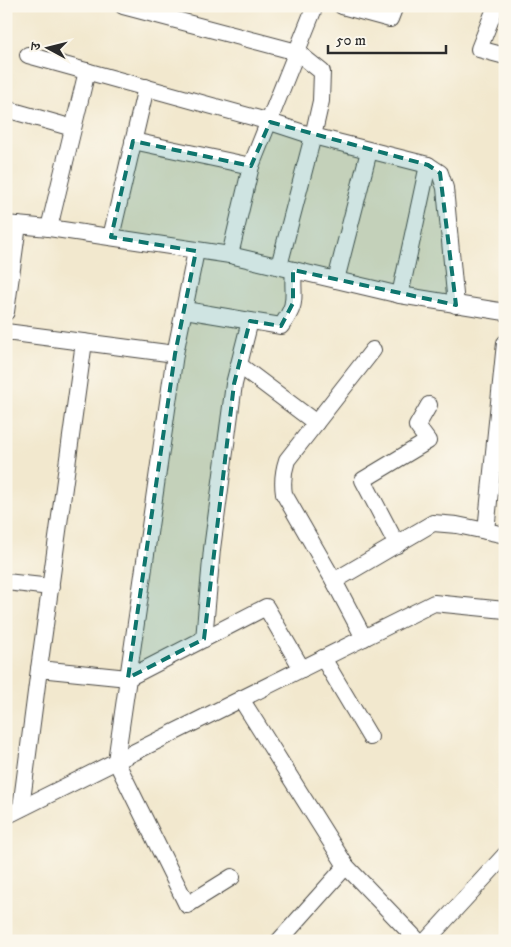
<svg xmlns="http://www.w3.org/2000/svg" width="511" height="947" font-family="'IM FELL DW Pica','Noto Serif Devanagari',serif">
<rect width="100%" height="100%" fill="#fbf7ec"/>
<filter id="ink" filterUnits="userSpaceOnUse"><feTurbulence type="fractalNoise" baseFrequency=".02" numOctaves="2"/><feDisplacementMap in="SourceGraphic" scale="10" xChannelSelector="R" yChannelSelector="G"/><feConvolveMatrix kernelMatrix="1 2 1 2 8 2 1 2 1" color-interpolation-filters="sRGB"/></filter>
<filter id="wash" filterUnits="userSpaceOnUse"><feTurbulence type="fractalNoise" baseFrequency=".0096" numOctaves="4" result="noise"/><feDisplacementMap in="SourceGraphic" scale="20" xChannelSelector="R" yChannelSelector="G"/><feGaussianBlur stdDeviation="1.12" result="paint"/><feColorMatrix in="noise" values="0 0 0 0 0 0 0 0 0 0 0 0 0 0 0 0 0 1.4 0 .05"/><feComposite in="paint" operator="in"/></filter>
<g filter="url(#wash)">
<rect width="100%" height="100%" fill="#f2e8ce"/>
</g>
<g filter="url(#ink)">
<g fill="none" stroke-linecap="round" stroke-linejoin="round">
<g stroke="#494743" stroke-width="18">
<g id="minor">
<polyline points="123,6 297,52 322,72 321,101 313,136 279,266"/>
<polyline points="342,6 390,19 395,6"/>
<polyline points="496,6 479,49 505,56"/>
<polyline points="28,55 270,122 313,136 428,165 440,173 445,188 456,305"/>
<polyline points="6,109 73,128"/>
<polyline points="133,141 251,166"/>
<polyline points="6,224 49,228 230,255 400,295 505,312"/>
<polyline points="49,228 87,71"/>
<polyline points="111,237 146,87"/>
<polyline points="230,255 251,166 315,6"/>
<polyline points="336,280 369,151"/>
<polyline points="400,295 428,165"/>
<path d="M185,310l96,16c19,-25 10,-30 13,-56"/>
<polyline points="6,312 18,225"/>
<polyline points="6,332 175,354 196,251"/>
<polyline points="175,354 116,761 187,905 232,877"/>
<polyline points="239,365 316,423"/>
<polyline points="486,531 505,343"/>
<polyline points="397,545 363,480 428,441 417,426 429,405"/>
<polyline points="334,581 433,523 457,525 505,535"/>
<polyline points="6,582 51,587"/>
<path d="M364,638l-30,-57 -50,-87c-2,-13 -1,-22 3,-34l86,-110"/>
<polyline points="204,639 212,549 234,384 250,321"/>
<polyline points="323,658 370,737"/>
<polyline points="39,669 84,342"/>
<polyline points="241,699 346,866 279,941"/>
<polyline points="21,808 39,669 128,678 266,607 302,669"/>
<polyline points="6,816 434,603 505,610"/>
<polyline points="346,866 418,941"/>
<polyline points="426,941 505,855"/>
</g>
</g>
<use href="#minor" stroke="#fff" stroke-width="16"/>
</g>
</g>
<path fill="#0f766e" fill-opacity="0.2" stroke="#0f766e" stroke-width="4" stroke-dasharray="10 6" stroke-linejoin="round" d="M270,122l158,43 12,8 16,132 -163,-35v33l-12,23 -31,-5 -16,63 -30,255 -76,39 47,-324 21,-103 -85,-14 22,-96 118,25z"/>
<rect width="511" height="947" fill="none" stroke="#fbf7ec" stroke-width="25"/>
<g transform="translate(48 48) rotate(277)" stroke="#fbf7ec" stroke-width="4" paint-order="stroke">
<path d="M0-4L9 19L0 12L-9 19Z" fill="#2b2b2b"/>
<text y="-8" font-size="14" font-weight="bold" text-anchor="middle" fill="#2b2b2b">उ</text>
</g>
<path d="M328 45v8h118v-8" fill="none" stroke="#2b2b2b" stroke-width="2.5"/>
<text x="336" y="45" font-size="15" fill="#2b2b2b" stroke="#fbf7ec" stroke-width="4" paint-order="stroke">50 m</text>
</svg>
